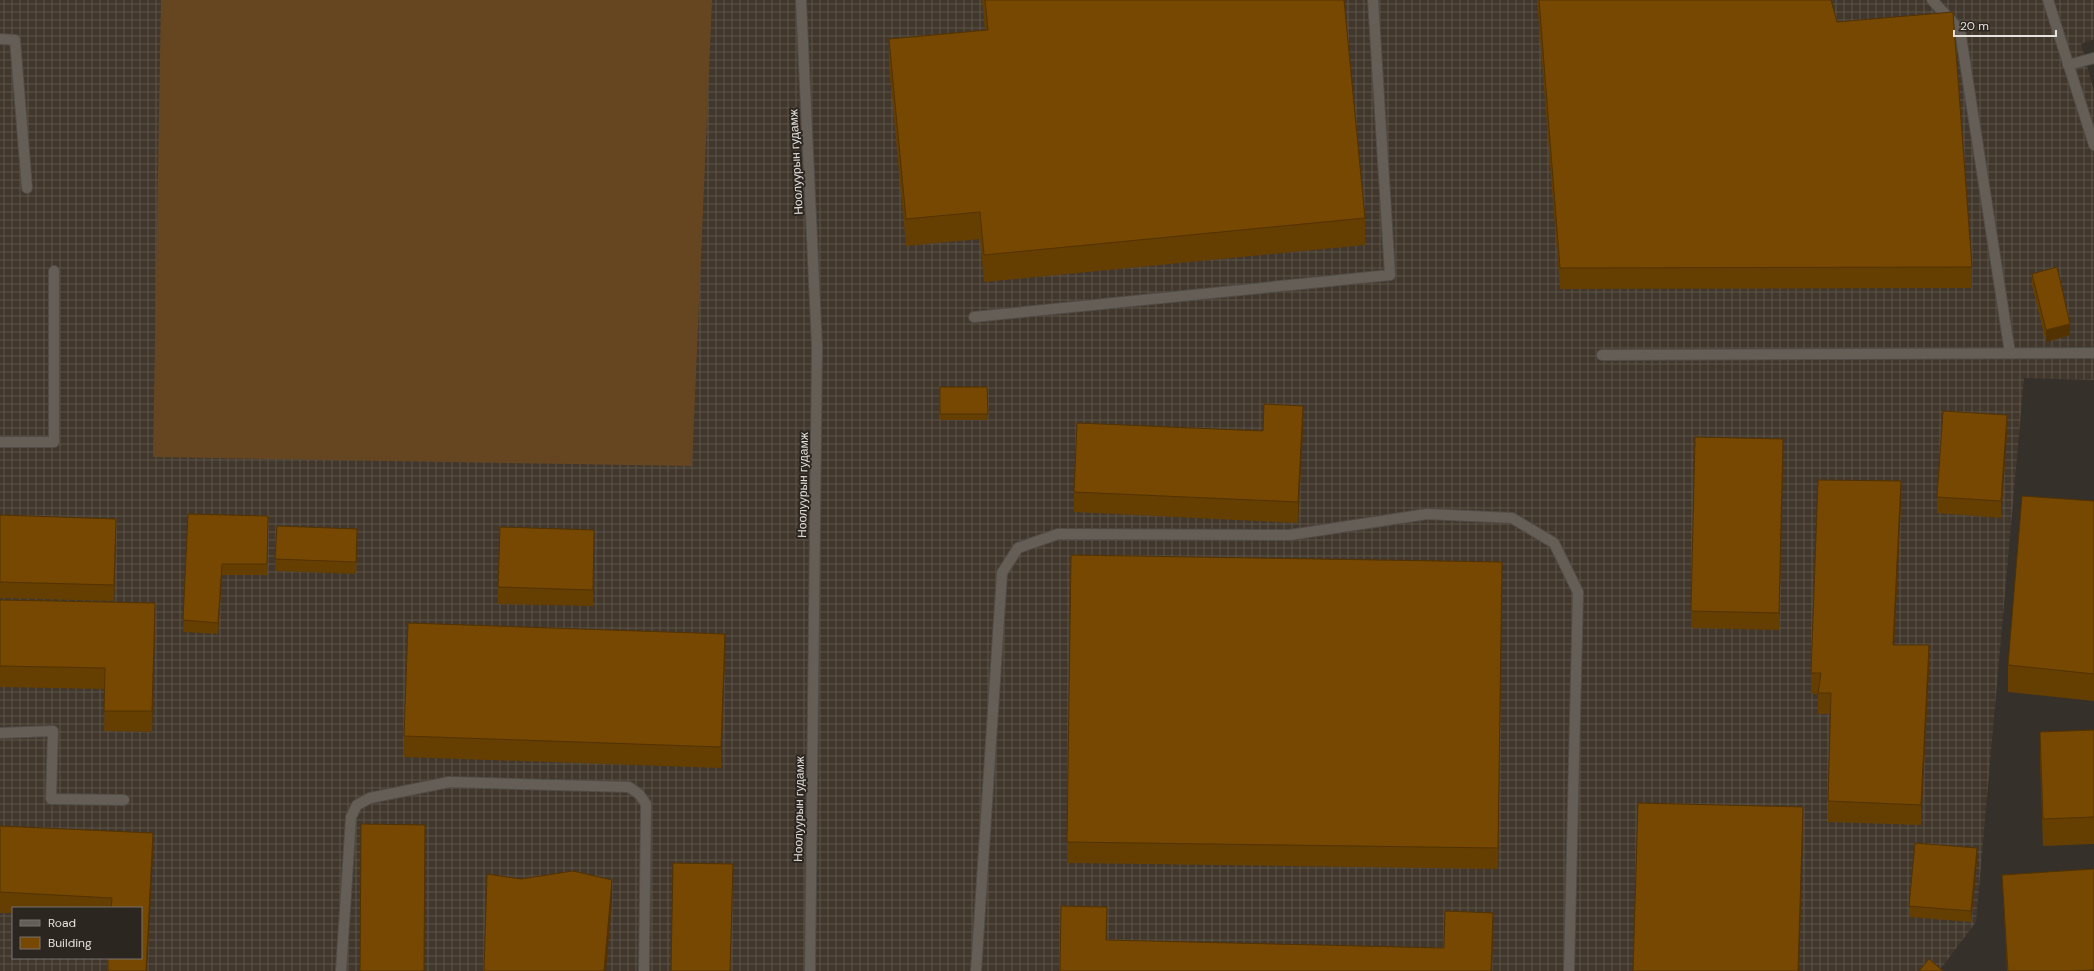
<svg xmlns="http://www.w3.org/2000/svg" width="2094" height="971" font-family="'DM Sans',sans-serif">
<defs>
<pattern id="industrial-grid" width="8" height="8" patternUnits="userSpaceOnUse"><rect width="8" height="8" fill="#41372c"/><path d="M0 4h8M4 0v8" fill="none" stroke="#5c544a"/></pattern>
</defs>
<rect width="100%" height="100%" fill="#36302a"/>
<path fill="url(#industrial-grid)" fill-rule="evenodd" d="M0,0h2094v39l-13,5 13,47v289l-70,-2 -48,544 -37,49h-1939zM13,908h128v50h-128z"/>
<polygon fill="#664620" points="161,0 712,0 692,466 153,457"/>
<g fill="none" stroke-linecap="round" stroke-linejoin="round">
<g stroke="#514c47" stroke-width="12">
<g id="service">
<polyline points="1932,0 1960,30 2010,353"/>
<polyline points="2048,0 2094,145"/>
<polyline points="2068,65 2094,58"/>
<polyline points="974,317 1390,275 1373,0"/>
<polyline points="1602,355 2094,353"/>
<polyline points="341,971 351,817 357,805 370,798 449,782 629,787 639,794 646,804 644,971"/>
<polyline points="976,971 1002,573 1018,548 1058,534 1290,535 1427,514 1512,518 1554,543 1578,592 1569,971"/>
</g>
</g>
<g stroke="#514c47" stroke-width="12">
<g id="minor">
<polyline points="0,39 15,40 27,188"/>
<polyline points="0,442 54,442 54,271"/>
<polyline points="0,733 53,731 51,799 124,800"/>
</g>
</g>
<g stroke="#514c47" stroke-width="12">
<polyline id="tertiary" points="801,0 817,347 810,971"/>
</g>
<use href="#service" stroke="#655e57" stroke-width="10"/>
<use href="#minor" stroke="#655e57" stroke-width="10"/>
<use href="#tertiary" stroke="#655e57" stroke-width="10"/>
</g>
<g fill="#653e02">
<polygon points="982,0 1344,0 1365,218 1365,245 984,282 980,239 906,246 889,66 889,39 985,30"/>
<polygon points="1537,0 1831,0 1837,22 1972,267 1972,288 1560,289"/>
<polygon points="2032,274 2070,335 2046,342 2032,285"/>
<polygon points="940,387 987,387 988,420 940,420"/>
<polygon points="1303,427 1298,523 1074,512 1074,492 1263,431"/>
<polygon points="2007,432 2001,518 1937,513 1937,497"/>
<polygon points="1783,455 1779,630 1691,628 1691,611"/>
<polygon points="2094,501 2094,701 2008,692 2008,665"/>
<polygon points="1901,502 1894,645 1929,666 1921,825 1828,822 1828,801 1830,714 1818,714 1818,694 1811,694 1811,673"/>
<polygon points="188,514 268,516 267,575 222,575 218,634 183,632"/>
<polygon points="0,515 116,535 114,601 0,598"/>
<polygon points="357,540 356,574 275,571 275,559"/>
<polygon points="594,546 593,606 498,604 498,587"/>
<polygon points="1502,582 1498,869 1067,863 1067,842"/>
<polygon points="0,600 155,624 152,732 104,731 105,689 0,687"/>
<polygon points="725,654 721,768 404,757 404,736"/>
<polygon points="2094,730 2094,844 2043,846 2040,759 2040,732"/>
<polygon points="0,826 153,854 141,908 13,908 13,913 0,913"/>
<polygon points="1977,860 1971,922 1909,917 1909,906"/>
<polygon points="2094,869 2094,971 2007,971 2002,875"/>
</g>
<g fill="#533201">
<polygon points="2070,324 2070,335 2046,342 2046,330"/>
<polygon points="1303,406 1303,427 1298,523 1298,502"/>
<polygon points="2007,415 2007,432 2001,518 2001,501"/>
<polygon points="1783,439 1783,455 1779,630 1779,613"/>
<polygon points="1901,481 1901,502 1893,665 1893,645"/>
<polygon points="116,519 116,535 114,601 114,585"/>
<polygon points="357,529 357,540 356,574 356,562"/>
<polygon points="594,530 594,546 593,606 593,590"/>
<polygon points="1502,562 1502,582 1498,869 1498,848"/>
<polygon points="222,564 222,575 218,634 218,623"/>
<polygon points="155,603 155,624 152,732 152,711"/>
<polygon points="725,634 725,654 721,768 721,747"/>
<polygon points="1929,645 1929,666 1921,825 1921,805"/>
<polygon points="1803,807 1803,828 1799,971 1798,971"/>
<polygon points="153,833 153,854 147,971 146,971"/>
<polygon points="1977,848 1977,860 1971,922 1971,911"/>
<polygon points="612,880 612,901 606,971 604,971"/>
<polygon points="1493,913 1493,933 1492,971 1491,971"/>
</g>
<g fill="#764802" stroke="#533201">
<polygon points="985,0 1344,0 1365,218 984,255 980,212 906,219 889,39 988,30"/>
<polygon points="1539,0 1831,0 1837,22 1953,12 1972,267 1560,268"/>
<polygon points="2057,267 2070,324 2046,330 2032,274"/>
<polygon points="940,387 987,387 988,414 940,414"/>
<polygon points="1264,404 1303,406 1298,502 1074,492 1077,423 1263,431"/>
<polygon points="1943,411 2007,415 2001,501 1937,497"/>
<polygon points="1695,437 1783,439 1779,613 1691,611"/>
<polygon points="1818,480 1901,481 1893,645 1929,645 1921,805 1828,801 1831,693 1818,693 1821,673 1811,673"/>
<polygon points="2022,496 2094,501 2094,674 2008,665"/>
<polygon points="188,514 268,516 267,564 222,564 218,623 183,620"/>
<polygon points="0,515 116,519 114,585 0,582"/>
<polygon points="277,526 357,529 356,562 275,559"/>
<polygon points="500,527 594,530 593,590 498,587"/>
<polygon points="1071,555 1502,562 1498,848 1067,842"/>
<polygon points="0,600 155,603 152,711 104,711 105,668 0,666"/>
<polygon points="408,623 725,634 721,747 404,736"/>
<polygon points="2094,730 2094,817 2043,819 2040,732"/>
<polygon points="1638,803 1803,807 1798,971 1633,971"/>
<polygon points="361,824 425,825 424,971 360,971"/>
<polygon points="0,826 153,833 146,971 108,971 108,958 141,958 141,908 111,908 112,898 0,892"/>
<polygon points="1915,843 1977,848 1971,911 1909,906"/>
<polygon points="673,863 733,864 730,971 671,971"/>
<polygon points="2094,869 2094,970 2074,971 2008,971 2002,875"/>
<polygon points="573,871 612,880 604,971 484,971 487,874 521,879"/>
<polygon points="1061,906 1107,907 1106,940 1444,948 1445,911 1493,913 1491,971 1060,971"/>
<polygon points="1929,959 1943,971 1919,971"/>
</g>
<g text-anchor="middle" dominant-baseline="central" stroke-width="4" stroke-linejoin="round" paint-order="stroke">
<g font-size="12" fill="#e5e1dd" stroke="#2c2620">
<text transform="translate(796 162) rotate(-93)">Ноолуурын гудамж</text>
<text transform="translate(803 485) rotate(-89)">Ноолуурын гудамж</text>
<text transform="translate(799 809) rotate(-89)">Ноолуурын гудамж</text>
</g>
</g>
<rect x="12" y="907" width="130" height="52" fill="#2c2620" stroke="#76716c"/>
<rect x="20" y="920" width="20" height="6" fill="#655e57" stroke="#76716c"/>
<text x="48" y="927" font-size="12" fill="#e5e1dd">Road</text>
<rect x="20" y="937" width="20" height="12" fill="#764802" stroke="#76716c"/>
<text x="48" y="947" font-size="12" fill="#e5e1dd">Building</text>
<path d="M1954 30v6h102v-6" fill="none" stroke="#e5e1dd" stroke-width="2"/>
<text x="1960" y="30" font-size="12" fill="#e5e1dd" stroke="#2c2620" stroke-width="3" paint-order="stroke">20 m</text>
</svg>
